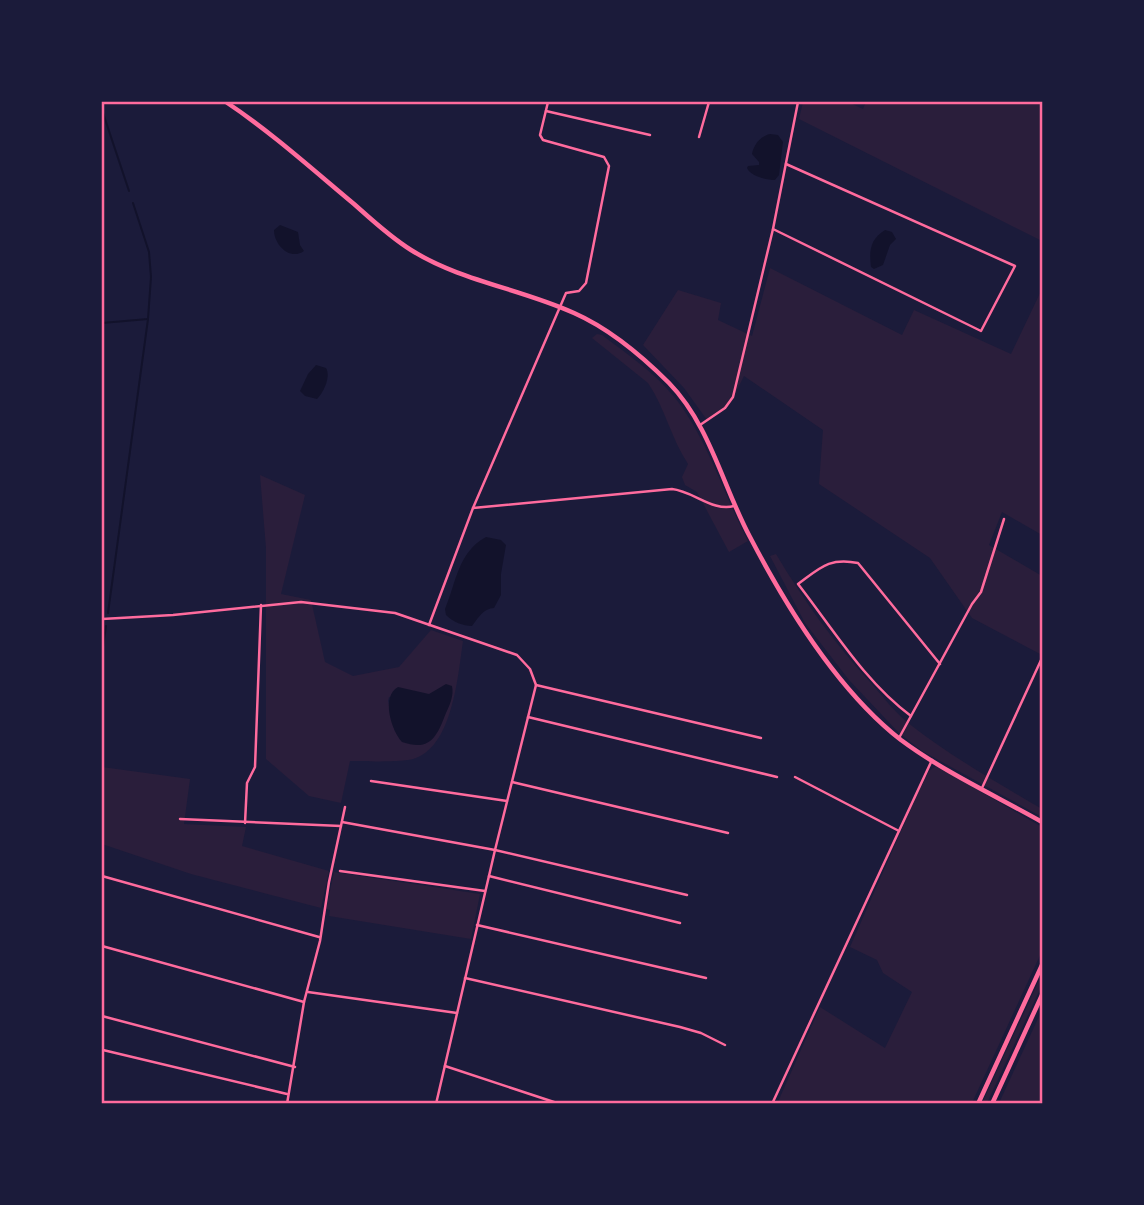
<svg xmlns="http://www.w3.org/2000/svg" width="1144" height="1205" font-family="Mulish,sans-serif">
<rect width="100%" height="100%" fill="#1b1b3a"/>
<g fill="#2a1e3b" fill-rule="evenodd">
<polygon points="803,102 848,102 863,109 866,102 1042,102 1042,241 799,119"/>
<polygon points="770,268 902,335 914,310 1011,354 1042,289 1042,535 1002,512 989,545 1042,576 1042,655 972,618 930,558 819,484 823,430 744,376 730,404 707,420 684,388 643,345 678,290 721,303 718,320 752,336"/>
<path d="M597,334l5,1c25,19 53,38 73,63 32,40 49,97 73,143l-19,11 -32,-60 -12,-7 -3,-8 6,-13c-17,-26 -23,-56 -40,-81l-56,-45z"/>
<path d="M260,475l45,20 -24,99 30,6 14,62 28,14 46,-9 32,-37 32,11c-5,34 -10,103 -47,117 -12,5 -51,3 -66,3l-9,42 -32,-7 -43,-37v-211zM433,694l-38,38 -7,-31 1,-4z"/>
<path d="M776,554c28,47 58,89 95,129 13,15 25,31 41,43 40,31 86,57 130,83v8l-120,-66 -23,-18 -50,-53 -44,-57 -35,-67z"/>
<polygon points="936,766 1042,827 1042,951 972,1103 777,1104 820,1007 885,1048 912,992 883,973 877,960 850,947 917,795 929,771"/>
<polygon points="102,767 190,779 184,824 246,827 242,846 329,871 321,908 191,874 102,844"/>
<polygon points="334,872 480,894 471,939 329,916 330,910 326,909"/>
<polygon points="1042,974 1042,985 987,1103 982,1103"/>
<polygon points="1042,1010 1042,1103 999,1103"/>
</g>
<g fill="#12122b">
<path d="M770,134l8,1 5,7 -4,33 -4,5c-8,0 -25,-4 -28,-12l1,-2 11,-1v-3l-7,-8c2,-10 9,-18 18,-20z"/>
<path d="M280,225l18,7 2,13 4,6c-14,10 -30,-6 -30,-21z"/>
<path d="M885,230l7,2 4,7 -6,6 -7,20 -9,4 -3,-2c-2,-16 -1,-28 14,-37z"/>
<path d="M316,365l10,3c5,8 -2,24 -9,31l-12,-3 -5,-5 8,-17z"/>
<path d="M486,537l15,3 5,5 -5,29v21l-7,13c-10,0 -16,10 -22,18 -9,0 -19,-4 -26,-11l-1,-6c11,-26 13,-57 41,-72z"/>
<path d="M446,684l6,2c2,10 -2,18 -6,27 -9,23 -15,39 -44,29 -11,-12 -21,-46 -4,-55l31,7z"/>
</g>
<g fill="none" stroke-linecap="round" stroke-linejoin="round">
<g stroke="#12122b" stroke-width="2">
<polyline points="102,110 129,191"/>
<polyline points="102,323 148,319"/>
<polyline points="108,613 148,319 151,277 149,252 133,203"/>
<polyline points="102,653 106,626"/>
</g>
<g stroke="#ff6b9d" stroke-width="2.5">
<polyline points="546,111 650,135"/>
<polyline points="699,137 709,102"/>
<polyline points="773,229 981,331 1015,266 786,164"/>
<polyline points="700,425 725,408 733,397 773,229 798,102"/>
<path d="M473,508l199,-19c21,2 41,23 62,17"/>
<polyline points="102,619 173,615 301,602 395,613 517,655 530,669 536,685 495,850 436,1104"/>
<polyline points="429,625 473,508 566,293 579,291 586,283 609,166 604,157 543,140 540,135 548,102"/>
<polyline points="536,685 761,738"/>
<path d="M911,716c-46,-34 -78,-87 -113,-132 22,-16 31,-27 60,-21l82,101"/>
<polyline points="528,717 777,777"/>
<polyline points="899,738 972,604 981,592 1004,519"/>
<polyline points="795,777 899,831"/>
<polyline points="371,781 507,801"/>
<polyline points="512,782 728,833"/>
<polyline points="982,788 1042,658"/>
<polyline points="180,819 341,826"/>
<polyline points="342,822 495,850 687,895"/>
<polyline points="245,823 247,783 255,767 261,605"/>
<polyline points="340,871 485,891"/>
<polyline points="102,876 319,937"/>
<polyline points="489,876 680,923"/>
<polyline points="477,925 706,978"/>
<polyline points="102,946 304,1002"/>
<polyline points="465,978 680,1027 701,1033 725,1045"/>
<polyline points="308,992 457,1013"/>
<polyline points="102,1016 295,1067"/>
<polyline points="103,1050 287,1094"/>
<polyline points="445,1066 560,1104"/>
<polyline points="287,1104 304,1002 320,941 329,882 345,807"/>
<polyline points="772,1104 932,760"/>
</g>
<path stroke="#ff6b9d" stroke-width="4.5" d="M226,102c45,30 86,67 128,102 18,16 36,33 57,46 49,31 111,39 163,63 34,15 69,44 95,70 41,42 54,104 81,154 37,71 87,153 151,203 43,32 95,56 141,82"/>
<g stroke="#ff6b9d" stroke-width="4.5">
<polyline points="978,1104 1042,965"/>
<polyline points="992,1104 1042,995"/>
</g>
</g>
<rect width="1144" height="1205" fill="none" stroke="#1b1b3a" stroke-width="206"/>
<rect x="103" y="103" width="938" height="999" fill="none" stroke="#ff6b9d" stroke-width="2.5"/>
</svg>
